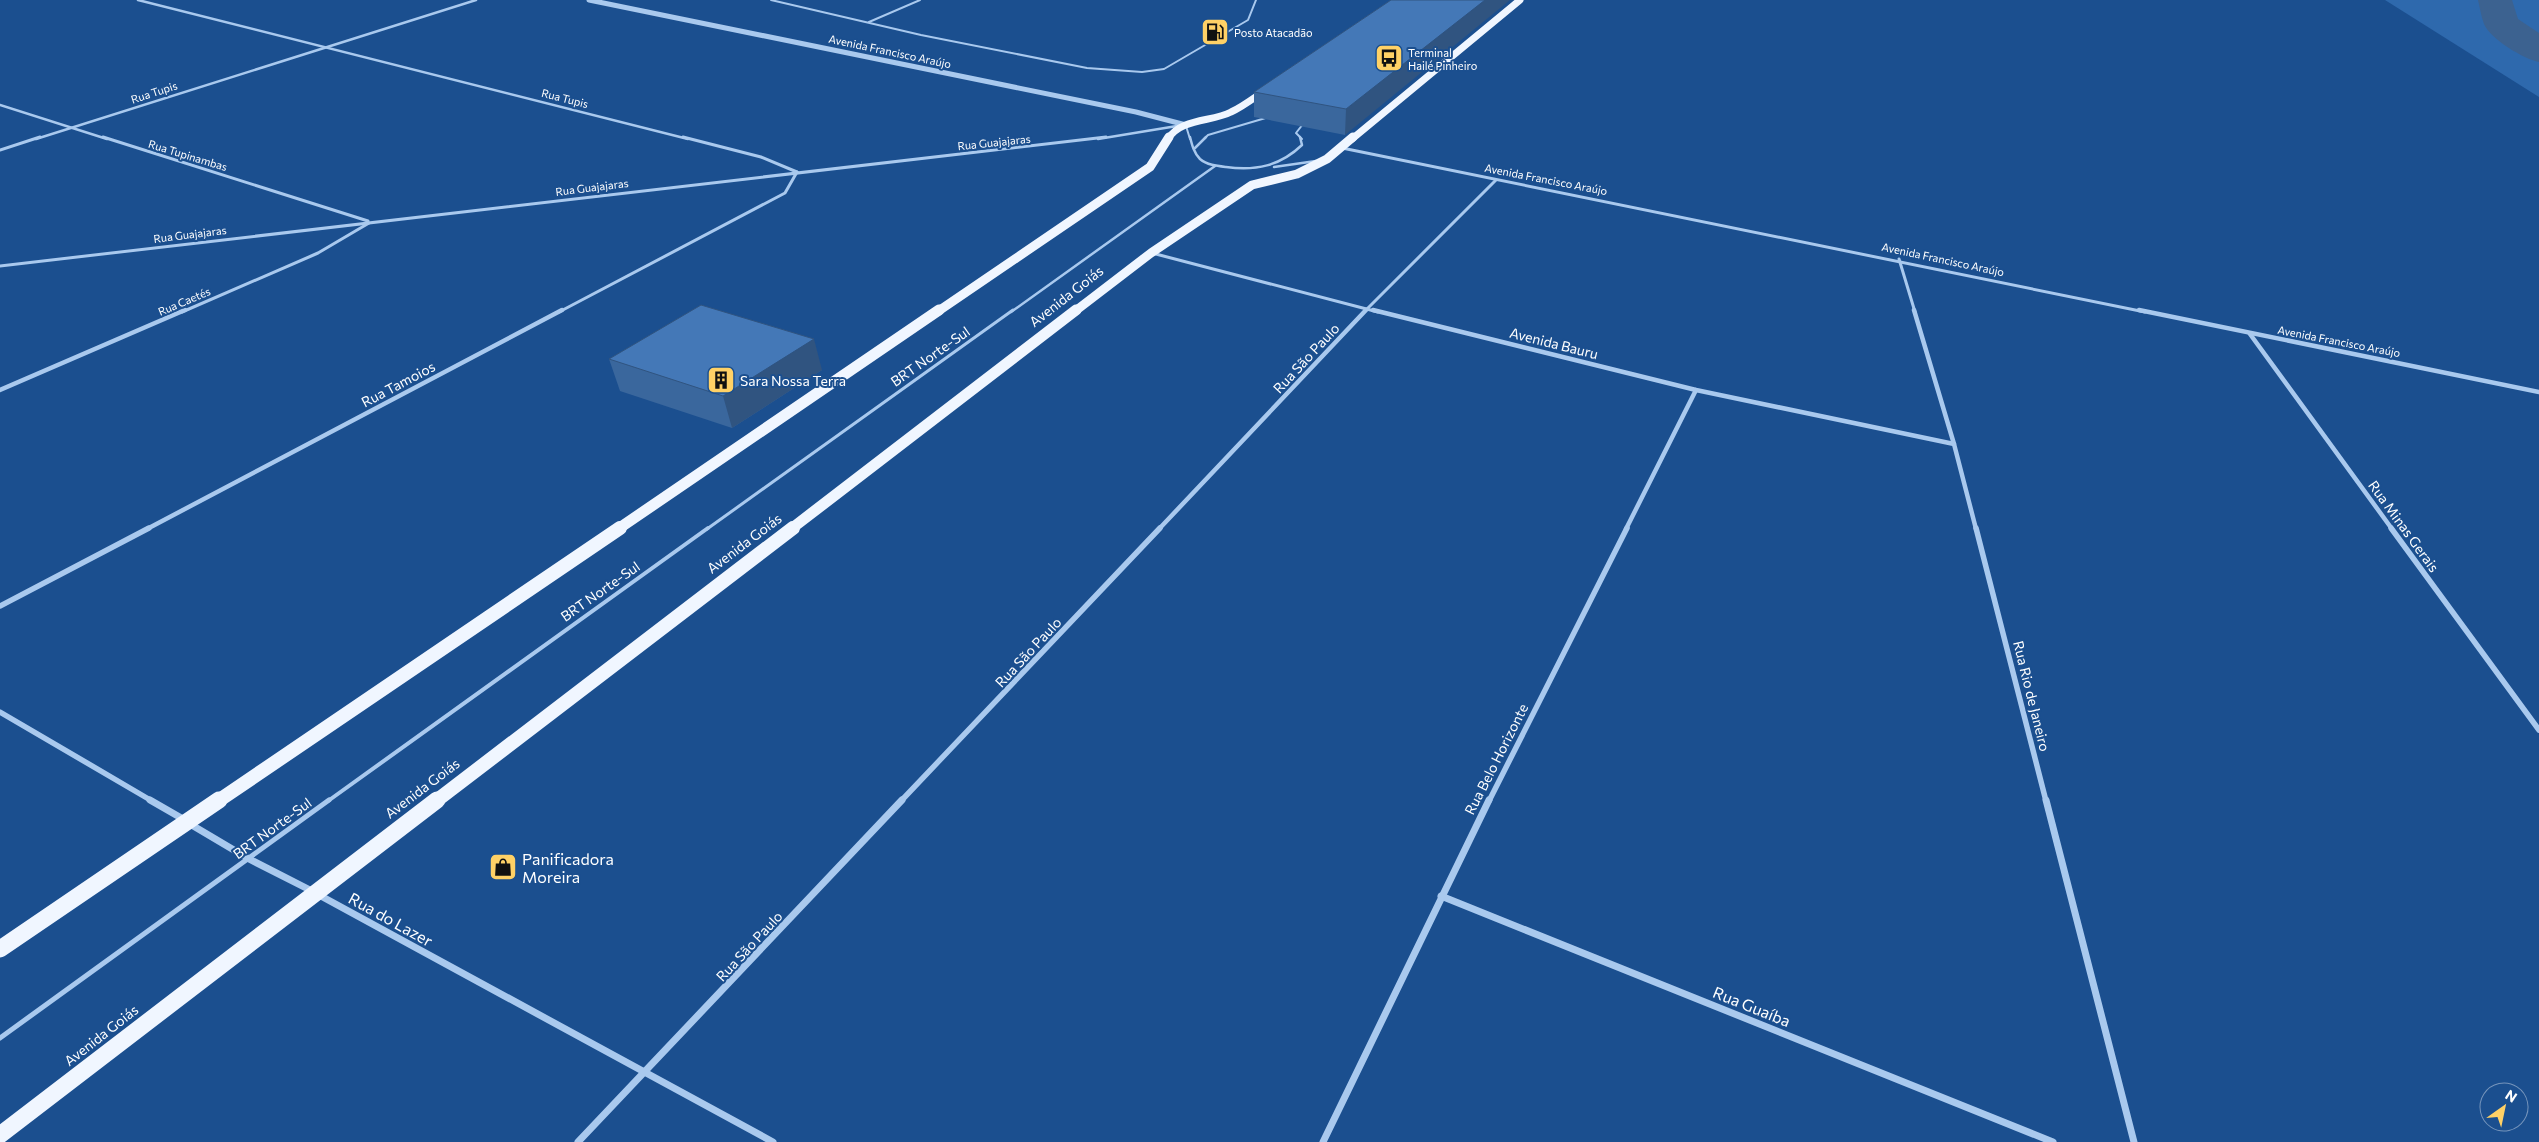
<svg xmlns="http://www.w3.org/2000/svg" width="2539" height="1142" font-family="Commissioner,sans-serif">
<rect width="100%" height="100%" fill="#1b4f8f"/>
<polygon fill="#2e69ad" points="2385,0 2539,0 2539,97"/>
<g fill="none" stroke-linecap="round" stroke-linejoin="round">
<path fill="#3c6290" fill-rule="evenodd" d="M2478,0h34l6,19 21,14v29c-15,-3 -49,-23 -55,-38 -3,-8 -4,-16 -6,-24z"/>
<g stroke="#a9c9ee" stroke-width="2">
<polyline points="771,0 921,35 1087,68 1142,72 1164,69 1248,20 1256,0"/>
<polyline points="869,22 920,0"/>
<polyline points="1186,126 1190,139"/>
<polyline points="1204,139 1208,135 1269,117"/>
<polyline points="1302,139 1296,133 1303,124"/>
</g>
<g stroke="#a9c9ee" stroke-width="2.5">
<path d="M1190,137c2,8 4,16 10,22 7,6 17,7 26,8 30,4 54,-1 76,-22l-2,-8"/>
<polyline points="1195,148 1206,137"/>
<polyline points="1274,167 1316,161"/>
<polyline points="1011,312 1215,166"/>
</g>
<polyline stroke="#a9c9ee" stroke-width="3" points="707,529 1013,310"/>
<polyline stroke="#a9c9ee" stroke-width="4" points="328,801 708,528"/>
<polyline stroke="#a9c9ee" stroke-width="5" points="0,1038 329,800"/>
<g stroke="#a9c9ee" stroke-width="2.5">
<polyline points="138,0 688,139"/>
<polyline points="0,105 107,139"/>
<polyline points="36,139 476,0"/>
<polyline points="1098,139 1183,125"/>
</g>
<g stroke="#a9c9ee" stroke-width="3">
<polyline points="103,137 368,221"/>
<polyline points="683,137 761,157 797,172"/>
<polyline points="1342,148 2145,312"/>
<polyline points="0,150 40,137"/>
<polyline points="1152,253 1378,312"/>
<polyline points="1899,259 1915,312"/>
<polyline points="0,266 1106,137"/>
<polyline points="182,312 318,253 369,223"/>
<polyline points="559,312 785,193 797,172"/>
<polyline points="1364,312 1496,180"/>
</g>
<g stroke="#a9c9ee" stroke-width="4.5">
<polyline points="1373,310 1696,390 1954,444"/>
<polyline points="1914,310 1954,444 1976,529"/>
<polyline points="2139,310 2539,392"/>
<polyline points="2250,334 2392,529"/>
<polyline points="0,390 185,310"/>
<polyline points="147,529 562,310"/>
<polyline points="1159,529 1366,310"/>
<polyline points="1626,529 1696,390"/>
</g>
<g stroke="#a9c9ee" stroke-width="5.5">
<polyline points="1976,528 2046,801"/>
<polyline points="2391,528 2539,730"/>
<polyline points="0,606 149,528"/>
<polyline points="0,712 152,801"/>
<polyline points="901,801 1160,528"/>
<polyline points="1489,801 1627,528"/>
</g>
<g stroke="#a9c9ee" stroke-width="7">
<polyline points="150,800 183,819"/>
<polyline points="2046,800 2134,1142"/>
<polyline points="190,824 249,859 312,891"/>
<polyline points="319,895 773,1142"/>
<polyline points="1441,896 2053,1142"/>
<polyline points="578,1142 902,800"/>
<polyline points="1323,1142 1489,800"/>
</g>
<polyline stroke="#a9c9ee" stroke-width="5" points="589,0 1136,112 1186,125"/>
<g stroke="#f0f6ff" stroke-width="7">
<path d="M1168,139c13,-21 44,-17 63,-27 13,-6 24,-15 36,-23"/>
<polyline points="1352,139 1520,0"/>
</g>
<g stroke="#f0f6ff" stroke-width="9">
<polyline points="937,312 1150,167 1169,137"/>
<polyline points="1074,312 1151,253 1252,185 1297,174 1327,159 1353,137"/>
</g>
<g stroke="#f0f6ff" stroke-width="11">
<polyline points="618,529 939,310"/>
<polyline points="791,529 1076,310"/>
</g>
<g stroke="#f0f6ff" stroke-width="14">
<polyline points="218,801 620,528"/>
<polyline points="436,801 793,528"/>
</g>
<g stroke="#f0f6ff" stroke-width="17">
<polyline points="0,949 219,800"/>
<polyline points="0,1135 437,800"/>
</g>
</g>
<g fill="#3a679d">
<polygon points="1391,0 1345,135 1254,117 1254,92"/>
<polygon points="609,359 822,370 732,428 620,391"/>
</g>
<g fill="#305480">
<polygon points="1485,0 1510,0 1345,135 1346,109"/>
<polygon points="814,339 822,370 732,428 723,396"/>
</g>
<g fill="#4478b7" stroke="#305480">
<polygon points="1391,0 1485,0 1346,109 1254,92"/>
<polygon points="701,305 814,339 723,396 609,359"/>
</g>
<defs>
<g id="fuel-square" transform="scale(1.4375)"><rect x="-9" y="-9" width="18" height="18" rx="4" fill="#ffd166" stroke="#1b4f8f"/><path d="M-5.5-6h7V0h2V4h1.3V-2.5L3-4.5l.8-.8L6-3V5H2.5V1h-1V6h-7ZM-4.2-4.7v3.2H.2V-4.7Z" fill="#111"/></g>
<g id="bus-square" transform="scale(1.4375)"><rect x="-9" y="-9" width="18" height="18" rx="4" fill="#ffd166" stroke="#1b4f8f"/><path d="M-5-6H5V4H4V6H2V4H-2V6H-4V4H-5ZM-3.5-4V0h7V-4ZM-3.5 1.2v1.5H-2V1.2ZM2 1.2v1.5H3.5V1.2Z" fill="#111"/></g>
<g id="building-square" transform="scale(1.4375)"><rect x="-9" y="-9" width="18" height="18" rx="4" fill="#ffd166" stroke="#1b4f8f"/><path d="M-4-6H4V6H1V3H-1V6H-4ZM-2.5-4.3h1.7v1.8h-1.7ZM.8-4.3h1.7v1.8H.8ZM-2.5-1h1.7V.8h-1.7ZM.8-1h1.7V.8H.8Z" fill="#111"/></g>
<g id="shop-square" transform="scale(1.4375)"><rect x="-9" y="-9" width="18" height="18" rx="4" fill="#ffd166" stroke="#1b4f8f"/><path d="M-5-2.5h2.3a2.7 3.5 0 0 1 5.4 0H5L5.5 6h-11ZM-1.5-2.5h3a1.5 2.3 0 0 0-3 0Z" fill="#111"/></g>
</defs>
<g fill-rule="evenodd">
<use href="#fuel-square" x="1215" y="32"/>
<use href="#bus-square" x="1389" y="58"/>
<use href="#building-square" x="721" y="380"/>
<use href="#shop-square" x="503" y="867"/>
</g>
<g text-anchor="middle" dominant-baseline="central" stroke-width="4" stroke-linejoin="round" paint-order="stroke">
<g font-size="11" fill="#fff" stroke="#1b4f8f" text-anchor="start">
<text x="1234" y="32">Posto Atacadão</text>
<text x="1408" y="52">Terminal<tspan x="1408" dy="13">Hailé Pinheiro</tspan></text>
</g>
<g font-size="11" fill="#fff" stroke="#1b4f8f">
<text transform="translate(890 51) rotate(12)">Avenida Francisco Araújo</text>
<text transform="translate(154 92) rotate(-18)">Rua Tupis</text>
<text transform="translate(565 98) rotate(14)">Rua Tupis</text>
<text transform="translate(994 142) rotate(-6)">Rua Guajajaras</text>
<text transform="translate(188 155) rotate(17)">Rua Tupinambas</text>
<text transform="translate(1546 179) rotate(11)">Avenida Francisco Araújo</text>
<text transform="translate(592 187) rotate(-7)">Rua Guajajaras</text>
<text transform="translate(190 234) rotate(-7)">Rua Guajajaras</text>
<text transform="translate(1943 259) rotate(12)">Avenida Francisco Araújo</text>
<text transform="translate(184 301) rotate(-23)">Rua Caetés</text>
<text transform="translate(2339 341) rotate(11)">Avenida Francisco Araújo</text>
</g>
<g font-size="14" fill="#fff" stroke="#1b4f8f">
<text transform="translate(1066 296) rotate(-38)">Avenida Goiás</text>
<text transform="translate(1554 343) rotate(14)">Avenida Bauru</text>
<text transform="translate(930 356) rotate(-35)">BRT Norte-Sul</text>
<text transform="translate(1306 358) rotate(-47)">Rua São Paulo</text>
<text transform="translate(398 384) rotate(-28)">Rua Tamoios</text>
<text transform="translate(2404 526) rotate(54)">Rua Minas Gerais</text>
<text transform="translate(744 543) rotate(-37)">Avenida Goiás</text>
<text transform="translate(600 591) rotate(-35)">BRT Norte-Sul</text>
<text transform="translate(1028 652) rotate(-47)">Rua São Paulo</text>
<text transform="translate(2032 696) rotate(76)">Rua Rio de Janeiro</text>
<text transform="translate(1496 759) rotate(-63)">Rua Belo Horizonte</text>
<text transform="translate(422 788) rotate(-37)">Avenida Goiás</text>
<text transform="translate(272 828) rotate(-36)">BRT Norte-Sul</text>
<text transform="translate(749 946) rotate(-47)">Rua São Paulo</text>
<text transform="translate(101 1035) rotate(-38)">Avenida Goiás</text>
</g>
<g font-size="14" fill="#fff" stroke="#1b4f8f" text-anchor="start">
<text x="740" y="380">Sara Nossa Terra</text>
</g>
<g font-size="16" fill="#fff" stroke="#1b4f8f" text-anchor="start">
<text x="522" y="858">Panificadora<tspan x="522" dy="18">Moreira</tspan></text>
</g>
<g font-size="16" fill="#fff" stroke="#1b4f8f">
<text transform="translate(391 919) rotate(29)">Rua do Lazer</text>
<text transform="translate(1752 1006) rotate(22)">Rua Guaíba</text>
</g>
</g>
<g transform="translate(2504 1107) rotate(33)"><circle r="24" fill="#1b4f8f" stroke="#7695bc"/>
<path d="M0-4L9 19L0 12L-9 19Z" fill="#ffd166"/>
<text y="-8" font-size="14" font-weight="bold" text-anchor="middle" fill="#ffffff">N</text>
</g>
</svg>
